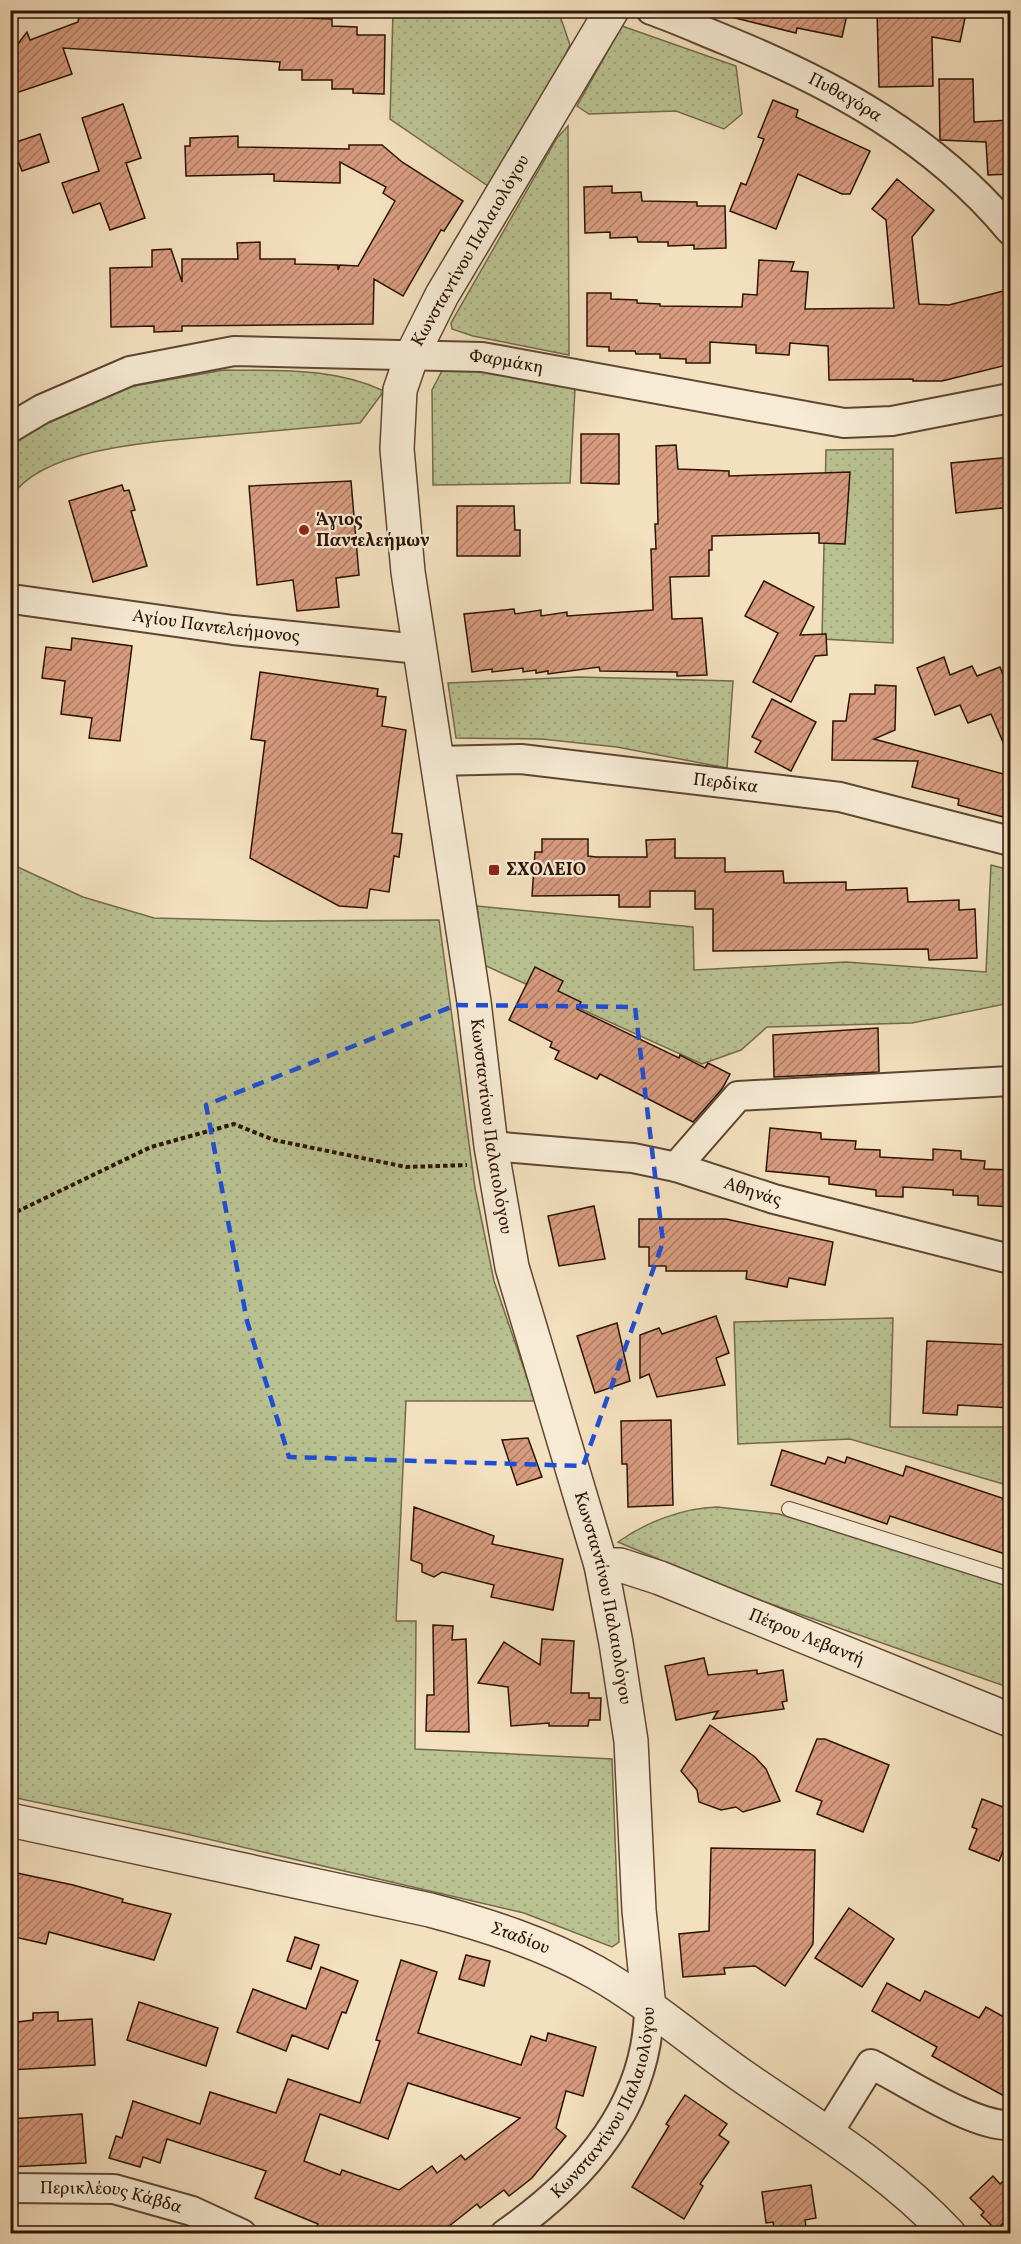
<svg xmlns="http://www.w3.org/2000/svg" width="1021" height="2244" font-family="Vollkorn,serif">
<defs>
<pattern id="grass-dots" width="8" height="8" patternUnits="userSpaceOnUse" patternTransform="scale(1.5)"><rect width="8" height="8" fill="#bac292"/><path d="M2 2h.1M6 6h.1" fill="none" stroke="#a0a67c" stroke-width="1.8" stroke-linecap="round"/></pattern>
<pattern id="building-hatch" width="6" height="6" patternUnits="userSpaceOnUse" patternTransform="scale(1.5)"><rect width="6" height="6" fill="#d79b7f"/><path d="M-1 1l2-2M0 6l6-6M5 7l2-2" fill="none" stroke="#af7d66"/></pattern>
</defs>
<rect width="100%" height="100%" fill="#f3e0be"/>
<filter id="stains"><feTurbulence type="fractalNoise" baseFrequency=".00333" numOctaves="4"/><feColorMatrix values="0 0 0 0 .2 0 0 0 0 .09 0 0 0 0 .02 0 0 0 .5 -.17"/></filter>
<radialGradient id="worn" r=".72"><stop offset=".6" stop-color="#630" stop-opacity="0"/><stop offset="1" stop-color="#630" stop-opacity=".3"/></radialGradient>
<g fill="url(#grass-dots)" stroke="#736a4b" stroke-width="1.5">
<polygon points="553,10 559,13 570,45 550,87 488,186 390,119 393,11"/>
<polygon points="622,26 736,66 742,114 724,129 676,111 589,114 577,106"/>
<polygon points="568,126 569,355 473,336 452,329 451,323 557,138"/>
<polygon points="467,369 539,380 575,389 570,483 433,485 432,390 442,371"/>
<path d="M224,370c55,1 109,-3 160,21l-24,32c-44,4 -88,8 -132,12 -58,6 -182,9 -217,62v-55l43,-25 74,-30z"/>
<polygon points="893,449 893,643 822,639 826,450"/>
<polygon points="578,677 733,681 727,768 617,747 541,739 456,738 448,683"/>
<polygon points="11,864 83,897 154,918 267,921 439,920 475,1188 494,1281 535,1401 406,1401 396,1621 416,1621 415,1749 612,1759 619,1942 612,1947 524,1913 169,1830 11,1797"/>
<polygon points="991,865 1010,870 1010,1003 912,1023 767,1027 741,1050 702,1064 484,965 477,906 693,927 694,970 846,962 986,972"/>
<polygon points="893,1318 890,1427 1010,1427 1010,1486 850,1439 738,1444 734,1322"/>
<path d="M717,1507l62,7 231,73v101l-276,-97 -116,-49c28,-20 65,-34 99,-35z"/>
</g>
<g fill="url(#building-hatch)" stroke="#2c1304" stroke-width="1.5" fill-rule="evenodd">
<polygon points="98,10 306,10 305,18 332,19 332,26 357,27 357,35 385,35 384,94 353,93 353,89 332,89 332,80 302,80 302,70 279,70 280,62 63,48 72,74 10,95 10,54 27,32 30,40 78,22 79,17 97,18"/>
<polygon points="736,10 848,10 842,37 797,28 796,33 735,18"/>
<polygon points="877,10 966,13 960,42 932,37 933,86 879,87"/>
<polygon points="939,79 973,79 974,122 1011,120 1011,174 988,175 986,142 940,140"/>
<polygon points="773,100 798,110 796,117 870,151 850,194 842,194 798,174 776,229 730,211 741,183 746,185 764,139 758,137"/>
<polygon points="123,104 141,158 126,163 145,218 110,230 100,203 73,213 62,183 99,171 82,118"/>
<polygon points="40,134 49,162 22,171 19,163 10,165 10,144"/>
<polygon points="238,136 238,147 349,149 349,145 382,145 402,162 463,201 444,231 441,230 403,296 374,279 373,324 182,326 182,331 154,332 154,326 111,327 110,268 152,267 152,250 171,249 182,282 182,259 238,259 237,243 260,242 260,259 295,259 295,264 338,265 338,270 340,265 358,266 395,201 383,193 386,187 340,162 340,183 274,181 274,174 186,176 185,146 190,146 190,138"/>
<polygon points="897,179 934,210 912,237 919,304 949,305 1011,289 1011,364 942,381 913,381 913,379 829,380 828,346 790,343 789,355 756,353 756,345 710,342 710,363 686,363 686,359 660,358 660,354 636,354 635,351 609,351 609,347 587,346 587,293 611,293 611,299 637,300 637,303 660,304 660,306 742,307 743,294 757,295 759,260 794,262 791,271 808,272 805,309 894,308 886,220 872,209"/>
<polygon points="612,186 612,193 641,192 642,201 697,202 697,206 725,206 726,248 694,249 694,245 668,246 668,242 638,242 637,237 610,238 610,232 585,233 584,187"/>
<polygon points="581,434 619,434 619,484 581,483"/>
<polygon points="676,445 678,469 729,471 729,476 850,472 845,544 819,543 819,533 712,536 712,550 709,550 709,576 670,577 672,619 702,618 707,675 677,676 677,672 600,671 599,667 548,674 548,671 536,673 536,670 523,672 523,668 492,672 492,669 472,672 464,614 514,609 515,614 541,610 541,616 567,612 567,616 653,610 651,549 656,549 655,524 658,524 656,446"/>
<polygon points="1011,457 1011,507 956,513 951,463"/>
<polygon points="351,481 359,575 336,578 339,607 297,611 293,580 257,585 249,486"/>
<polygon points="122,485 124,491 129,490 135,510 131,511 147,566 93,582 69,501"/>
<polygon points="457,506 514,506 515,530 520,530 520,556 457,556"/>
<polygon points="764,581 814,607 800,635 826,634 827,655 815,656 791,702 753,682 778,633 745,616"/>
<polygon points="72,638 132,646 120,741 89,738 92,718 61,714 65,681 42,678 46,647 71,650"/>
<polygon points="944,657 950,675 972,666 977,676 1000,667 1011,694 1011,761 991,714 968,723 960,705 935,715 917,668"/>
<polygon points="260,672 378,689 377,696 386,697 382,726 406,730 392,833 402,834 399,857 394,856 389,892 370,889 367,908 339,906 250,858 265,741 251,739"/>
<polygon points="875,685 896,686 895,730 874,739 1011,776 1011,819 958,805 959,799 912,787 918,761 832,760 833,721 846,721 850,694 875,694"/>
<polygon points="772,699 816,722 791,771 755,752 761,741 752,737"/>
<polygon points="542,839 588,839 588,856 596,857 647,857 646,840 675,839 675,858 725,858 725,872 783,871 784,883 846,882 846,890 907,888 908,902 959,900 959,910 975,909 977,958 929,960 928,949 713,951 713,909 695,909 695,891 650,891 650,907 619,907 619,895 532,896 535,852 542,852"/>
<polygon points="535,967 563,981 558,991 581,1002 577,1009 679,1058 680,1055 705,1068 708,1063 730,1074 722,1089 693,1122 600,1074 597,1079 555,1059 559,1051 550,1047 552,1042 509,1020"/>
<polygon points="878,1028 879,1072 774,1077 773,1035"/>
<polygon points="770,1128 821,1133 821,1139 856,1141 855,1149 880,1150 880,1157 933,1160 933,1149 961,1151 961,1159 985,1161 984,1169 1011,1170 1011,1207 978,1205 978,1196 953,1195 953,1190 903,1187 903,1197 876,1196 876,1190 829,1184 829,1177 766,1171"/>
<polygon points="594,1206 605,1259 559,1266 548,1216"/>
<polygon points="639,1219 726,1219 833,1242 825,1285 789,1278 787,1287 746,1279 747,1271 666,1271 666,1266 649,1266 649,1247 639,1247"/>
<polygon points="716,1316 729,1353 716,1358 725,1385 657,1397 649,1374 640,1378 640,1335 659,1328 662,1334"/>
<polygon points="617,1323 630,1381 595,1393 577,1336"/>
<polygon points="927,1341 1011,1345 1011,1408 958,1405 957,1415 923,1413"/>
<polygon points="671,1420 673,1505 628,1507 627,1464 622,1464 621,1421"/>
<polygon points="528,1438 542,1477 517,1485 502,1440"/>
<polygon points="782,1450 825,1464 828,1457 845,1463 847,1457 903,1476 906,1466 1011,1501 1011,1556 890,1516 887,1524 771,1485"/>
<polygon points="414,1507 494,1536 492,1544 563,1559 553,1610 491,1597 494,1585 442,1572 434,1577 422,1572 422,1564 411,1560"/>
<polygon points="433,1625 453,1626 452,1640 466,1639 469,1732 426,1731 427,1695 434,1695"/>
<polygon points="542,1639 574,1641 571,1693 589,1693 589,1698 601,1698 600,1720 589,1720 588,1726 549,1726 549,1723 511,1726 508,1687 478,1683 504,1642 540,1665"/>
<polygon points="704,1658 708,1675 757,1670 757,1674 783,1670 787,1701 782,1702 784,1709 713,1719 718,1711 676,1720 665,1666"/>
<polygon points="710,1725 755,1757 766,1769 780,1801 743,1812 736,1807 721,1810 699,1802 697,1790 681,1771"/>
<polygon points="817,1739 825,1739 889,1765 863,1832 817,1814 822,1801 796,1791"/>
<polygon points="982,1799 1011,1810 1011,1831 999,1861 969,1849 977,1829 972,1827"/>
<polygon points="711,1848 815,1850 813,1944 785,1986 755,1966 724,1968 725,1974 683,1977 679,1934 709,1931"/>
<polygon points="17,1873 73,1885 123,1899 122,1902 171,1914 154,1960 49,1932 46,1944 10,1936 10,1904"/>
<polygon points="849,1908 894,1939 862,1987 815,1958"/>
<polygon points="295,1937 319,1945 311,1969 287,1961"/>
<polygon points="466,1955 490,1961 484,1986 459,1979"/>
<path d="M401,1960l36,12 -19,61 103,32 10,-29 15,5 2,-8 48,14 -13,49 -17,-5 -10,37 10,8 -34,42 -23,18 -5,-6 -24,18 -3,-4 -38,30h-110l-13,-4 2,-6 -63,-26 11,-27 -99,-32 -7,24 -17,-6 -3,10 -31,-9 7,-22 6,2 11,-37 67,23 10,-32 66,21 12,-34 72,24 20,-62 -4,-1zM408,2083l112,35 -55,42 -4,-5 -24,18 -5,-7 -33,24 -57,-20 -2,5 -36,-14 16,-47 68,25z"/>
<polygon points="321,1967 358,1981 346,2013 342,2012 328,2049 292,2035 286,2051 237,2032 253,1989 306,2009"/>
<polygon points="887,1983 920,2001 925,1991 979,2018 986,2007 1011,2021 1011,2083 1004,2096 932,2056 937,2047 872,2011"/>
<polygon points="139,2002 218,2028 206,2066 127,2040"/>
<polygon points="58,2012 58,2021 92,2019 95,2065 10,2070 10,2023 33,2020 33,2013"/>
<polygon points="685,2095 727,2124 719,2135 729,2142 700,2184 703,2186 684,2219 632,2187 669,2126 666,2124"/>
<polygon points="82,2114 86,2163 10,2167 10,2119"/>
<polygon points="1011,2174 1011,2215 996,2230 981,2215 984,2212 970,2198 993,2176 1000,2184"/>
<polygon points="811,2185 816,2218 805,2220 807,2234 780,2234 779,2227 774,2228 773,2222 766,2223 762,2192"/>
</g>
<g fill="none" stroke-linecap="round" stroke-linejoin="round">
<g stroke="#5e4632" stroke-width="16">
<polyline id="service" points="789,1509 1010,1579"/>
</g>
<g stroke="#5e4632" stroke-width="32">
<g id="minor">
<path id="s1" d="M651,10c26,9 52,21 77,31 107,44 207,99 282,189"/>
<path id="s2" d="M10,428l32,-19 88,-38 104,-20 248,6 362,66 48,-2 118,-23"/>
<path id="s3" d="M12,599l221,31 186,19"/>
<path id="s4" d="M436,761l85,-2 319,38 170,44"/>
<path id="s5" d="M491,1146l142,12 43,9 98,32 236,60"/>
<polyline points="676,1167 738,1096 1010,1081"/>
<path d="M828,2133l43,-69c34,17 103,63 139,61"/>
<path id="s6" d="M10,2188l104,1 78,22 50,23"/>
<path id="s7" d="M505,2234c76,-53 143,-127 144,-226"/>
</g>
</g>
<g stroke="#5e4632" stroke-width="36">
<g id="tertiary">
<path id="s8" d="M612,10l-170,285 -30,60 -12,35 -3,59 11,123 66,430 17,144 21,121 89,298 15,78 15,98 8,169 10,98"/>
<path id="s9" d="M601,1565h19l40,13 350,142"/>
<path id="s10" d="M10,1820l420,90c57,15 113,33 165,62 55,31 104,75 156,110 69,47 140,90 198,152"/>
</g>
</g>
<polyline stroke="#2c1304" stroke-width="4" stroke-dasharray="4.5 3" stroke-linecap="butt" points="10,1215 151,1147 234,1124 274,1140 406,1167 467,1165"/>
<use href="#service" stroke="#f7ebd5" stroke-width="14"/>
<use href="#minor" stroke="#f7ebd5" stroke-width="28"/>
<use href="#tertiary" stroke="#f7ebd5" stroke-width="33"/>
</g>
<path fill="none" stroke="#1d4ed8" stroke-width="4.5" stroke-dasharray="12 8" stroke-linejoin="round" d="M456,1005l179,2 28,235 -80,224 -294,-9 -42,-136 -41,-216z"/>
<g fill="#8f2418" stroke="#f7ebd5" stroke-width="2">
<circle cx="304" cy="530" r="6"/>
<rect x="488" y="864" width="12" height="12" rx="3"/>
</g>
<g text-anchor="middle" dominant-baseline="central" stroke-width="4.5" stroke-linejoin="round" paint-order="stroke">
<g font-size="18" fill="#2c1304" stroke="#f7ebd5">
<text stroke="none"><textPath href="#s1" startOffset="213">Πυθαγόρα</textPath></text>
<text transform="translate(471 251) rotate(-60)">Κωνσταντίνου Παλαιολόγου</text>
<text stroke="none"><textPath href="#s2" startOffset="512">Φαρμάκη</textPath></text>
<text stroke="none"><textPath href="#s3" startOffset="206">Αγίου Παντελεήμονος</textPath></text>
<text stroke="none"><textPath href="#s4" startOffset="291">Περδίκα</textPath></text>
<text stroke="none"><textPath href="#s8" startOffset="1179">Κωνσταντίνου Παλαιολόγου</textPath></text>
<text stroke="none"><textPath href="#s5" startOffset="267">Αθηνάς</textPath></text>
<text stroke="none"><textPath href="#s8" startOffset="1665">Κωνσταντίνου Παλαιολόγου</textPath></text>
<text stroke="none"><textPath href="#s9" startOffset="219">Πέτρου Λεβαντή</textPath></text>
<text stroke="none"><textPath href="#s10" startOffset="524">Σταδίου</textPath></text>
<text stroke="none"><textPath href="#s7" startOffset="171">Κωνσταντίνου Παλαιολόγου</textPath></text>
<text stroke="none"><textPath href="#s6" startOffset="102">Περικλέους Κάβδα</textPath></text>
</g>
<g font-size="18" font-weight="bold" fill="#2c1304" stroke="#f7ebd5" text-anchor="start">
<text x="316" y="520">Άγιος<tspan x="316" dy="21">Παντελεήμων</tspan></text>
<text x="506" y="870">ΣΧΟΛΕΙΟ</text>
</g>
</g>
<rect width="1021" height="2244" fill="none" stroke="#f3e0be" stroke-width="36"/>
<rect x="12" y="12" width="997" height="2220" fill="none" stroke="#2c1304" stroke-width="3"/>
<rect x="18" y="18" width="985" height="2208" fill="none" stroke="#2c1304" stroke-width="1.5"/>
<rect width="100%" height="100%" filter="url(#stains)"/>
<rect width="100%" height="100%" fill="url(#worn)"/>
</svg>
